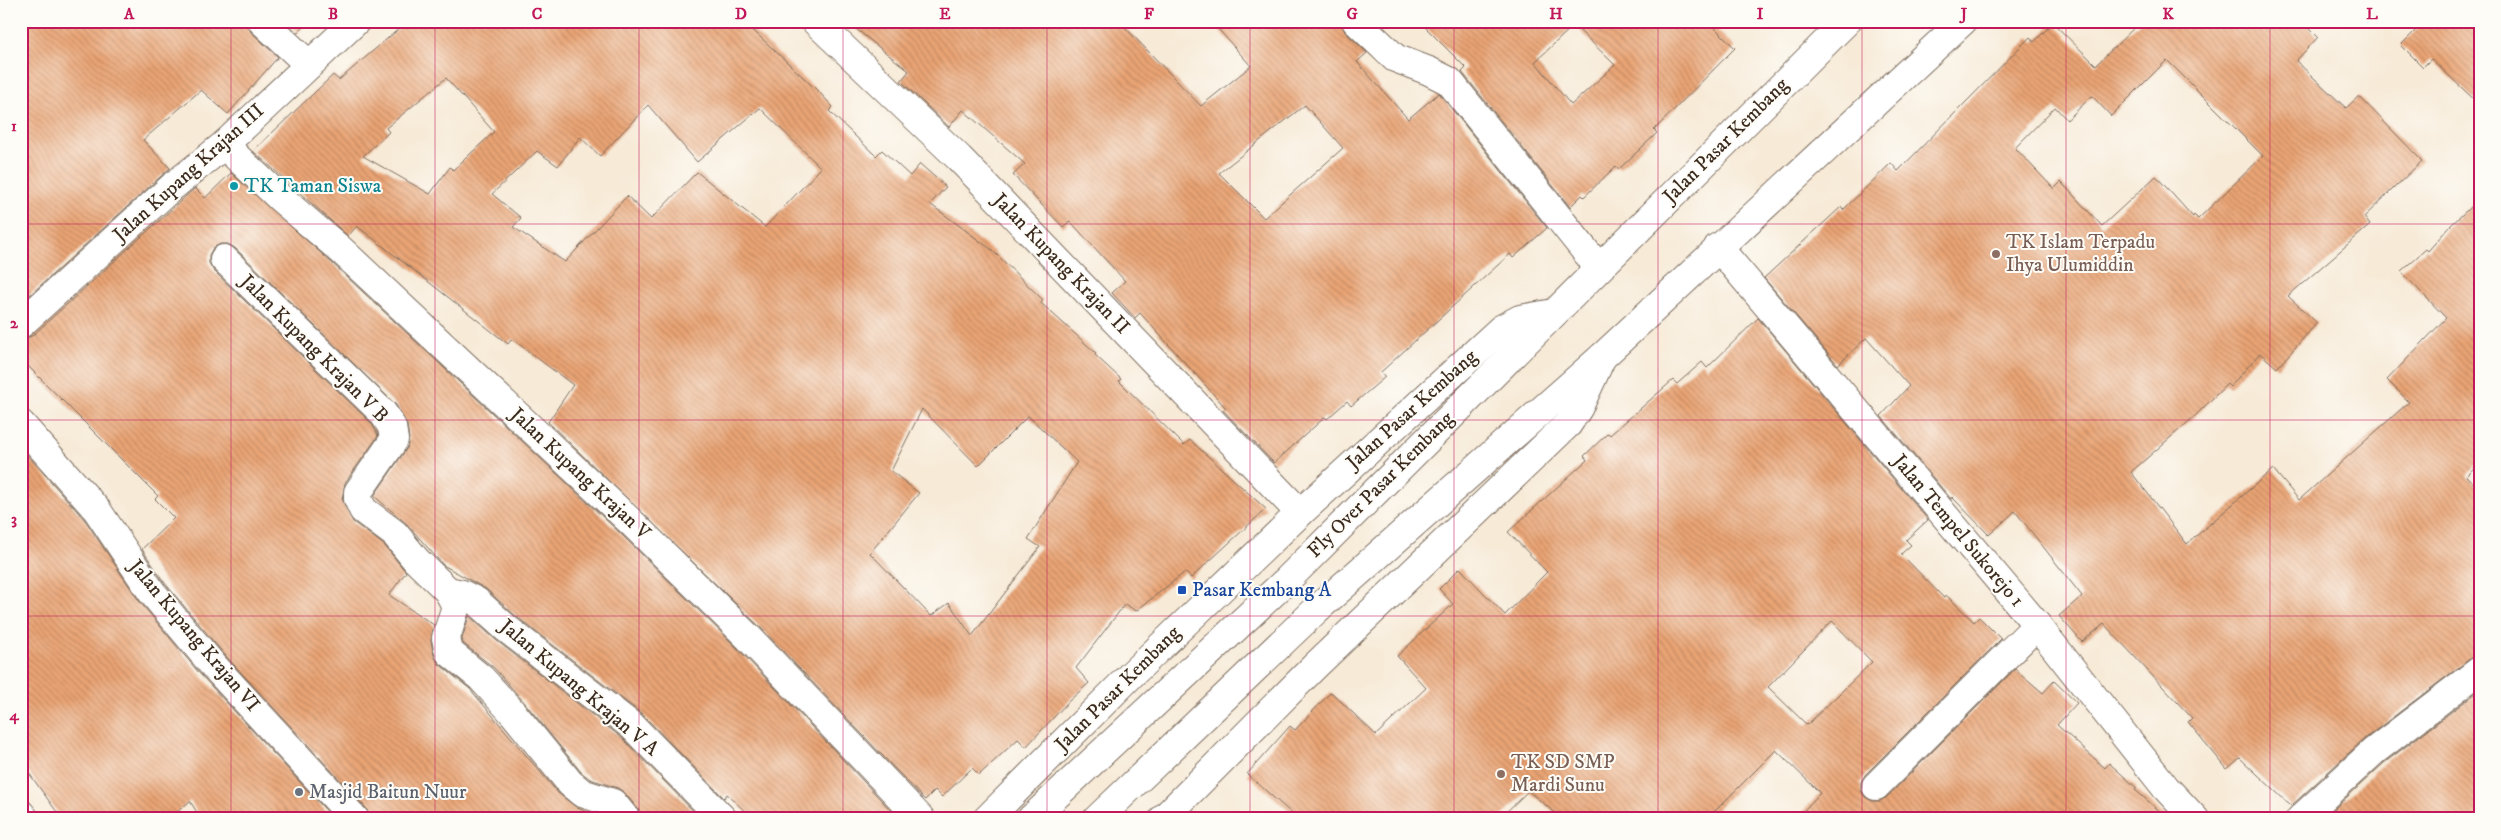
<svg xmlns="http://www.w3.org/2000/svg" width="2501" height="840" font-family="'IM FELL DW Pica',serif">
<defs>
<pattern id="building-back-hatch" width="6" height="6" patternUnits="userSpaceOnUse" patternTransform="scale(1.25)"><rect width="6" height="6" fill="#eaa475"/><path d="M-1 5l2 2M0 0l6 6M5-1l2 2" fill="none" stroke="#bf865f"/></pattern>
</defs>
<rect width="100%" height="100%" fill="#fdfcf7"/>
<filter id="ink" filterUnits="userSpaceOnUse"><feTurbulence type="fractalNoise" baseFrequency=".02" numOctaves="2"/><feDisplacementMap in="SourceGraphic" scale="10" xChannelSelector="R" yChannelSelector="G"/><feConvolveMatrix kernelMatrix="1 2 1 2 8 2 1 2 1" color-interpolation-filters="sRGB"/></filter>
<filter id="wash" filterUnits="userSpaceOnUse"><feTurbulence type="fractalNoise" baseFrequency=".0096" numOctaves="4" result="noise"/><feDisplacementMap in="SourceGraphic" scale="20" xChannelSelector="R" yChannelSelector="G"/><feGaussianBlur stdDeviation="1.12" result="paint"/><feColorMatrix in="noise" values="0 0 0 0 0 0 0 0 0 0 0 0 0 0 0 0 0 1.4 0 .05"/><feComposite in="paint" operator="in"/></filter>
<g filter="url(#wash)">
<rect width="100%" height="100%" fill="#f7ead7"/>
<g id="blocks">
<g fill="url(#building-back-hatch)" fill-rule="evenodd">
<polygon points="21,21 247,21 251,32 278,57 228,114 201,90 143,140 170,168 21,303"/>
<polygon points="285,21 308,21 298,33"/>
<path d="M408,21h335l77,72 13,14 -4,4 47,45 6,-6 28,26 10,-12 26,23 -16,17 62,46 51,50 -2,3 55,50 -1,2 26,24 -2,2 65,64 6,-5 76,69 -75,69 -6,-6 -49,39 -11,-7 -49,64 13,15 -20,18 -43,46 -8,-8 -39,36 -7,-7 -30,29 -7,-7 -10,10 -165,-173 -212,-205 25,-37 -61,-46 -4,5 -151,-118 -9,10 -95,-85 80,-76 6,5zM446,78l48,54 -41,38 -3,-3 -20,27 -67,-38 26,-24 -3,-4zM648,105l49,57 63,-54 61,60 -56,59 -68,-55 -46,47 -24,-23 -62,66 -52,-35 8,-9 -29,-24 45,-43 21,15 22,-29 20,19zM922,409l56,57 50,-50 49,46 -49,77 12,8 -68,89 -23,-33 -18,13 -61,-63 49,-60 -28,-22z"/>
<path d="M846,21h273l82,85 50,-40 -40,-45h130l4,11 22,21 -10,9 51,57 31,-26 108,135 -34,30 -3,-4 -129,118 4,5 -34,29 -4,-5 -20,18 -2,-2 -51,46 -51,-53 3,-2 -86,-95 -5,5 -23,-25 13,-12 -55,-60 -7,6 -50,-52 12,-11 -62,-54 -14,17 -48,-46 8,-10zM1305,105l38,43 -79,70 -45,-45z"/>
<path d="M1419,21h289l27,27 -81,82 3,3 -38,36 -3,-3 -32,31 -2,-2 -12,12 -108,-135 4,-4zM1574,25l41,40 -44,40 -36,-43z"/>
<path d="M2141,21h161l16,16 -22,24 50,47 13,-12 63,65 -58,56 6,8 -82,71 29,27 -40,45 -17,-15 -30,34 -3,-3 -32,32 -64,56 56,72 86,-75 26,31 110,-98 -22,-22 59,-62 -45,-47 25,-22 2,2 22,-25 30,-28v264l-14,14 14,13v166l-9,3 -107,81 -73,67 -51,-48 -13,11 -39,-47 4,-4 -88,-94 -22,18 -23,-26 23,-20 -67,-85 -26,24 -37,-38 -1,2 -70,-83 28,-30 -43,-48 -28,27 -74,-87 77,-71 2,3 48,-47 7,8 132,-134 4,5 19,-19 43,42zM2167,60l96,96 -65,63 -4,-4 -1,2 -37,-41 -54,50 -41,-44 -7,7 -39,-41 40,-41 12,13 25,-24 19,20z"/>
<polygon points="2425,21 2480,21 2480,105 2431,59 2423,67 2401,45"/>
<polygon points="231,173 331,262 621,534 738,649 899,819 753,819 727,794 724,798 642,714 517,617 486,589 443,565 407,524 374,496 407,448 409,438 407,425 396,405 235,248 228,244 220,244 213,248 209,255 209,263 213,270 371,423 377,433 378,436 345,483 342,499 353,522 384,545 406,572 389,595 434,625 431,641 434,655 439,664 470,689 558,793 577,808 606,819 370,819 366,808 224,654 164,582 142,549 174,518 155,499 158,496 21,359 21,339 32,336 195,188 205,198"/>
<path d="M1758,318l170,202 -22,20 5,5 -10,9 43,44 2,-3 28,27 5,-5 22,22 -136,136 -4,7v8l4,7 7,4h8l7,-4 128,-128 28,24 11,-12 23,22 -20,22 48,43 4,-5 28,25 -2,2 34,29h-373l24,-26 -44,-43 -69,69h-144l-35,-28 -29,28h-201l-51,-45 43,-48 5,4 36,-38 45,43 50,-47 -29,-32 56,-52 -14,-15 21,-21 45,47 42,-43 -39,-40 79,-72 -3,-4 24,-23 2,2 63,-55 4,4 25,-22 5,6zM1832,621l40,41 -65,63 -39,-38z"/>
<polygon points="21,448 85,520 139,601 200,674 334,819 201,819 190,801 169,819 62,819 21,762"/>
<polygon points="469,616 497,641 622,738 701,819 641,819 638,809 625,793 618,788 590,779 581,772 525,703 493,667 463,643 462,639"/>
<polygon points="2480,690 2480,819 2323,819 2384,763"/>
</g>
</g>
</g>
<g filter="url(#ink)">
<use href="#blocks" fill-opacity="0" stroke="#7d6d5f" stroke-width="1"/>
<g fill="none" stroke-linecap="round" stroke-linejoin="round">
<g stroke="#7d6d5f" stroke-width="30">
<g id="minor">
<polyline points="262,21 308,64"/>
<polyline points="815,21 959,158 1300,513"/>
<polyline points="1356,21 1395,58 1429,71 1449,81 1599,268"/>
<polyline points="224,145 280,198 341,250 632,523 749,638 921,819"/>
<polyline points="1718,247 2037,625 2166,788 2195,819"/>
<polyline points="224,259 383,413 392,427 394,440 358,492 358,499 363,510 395,534 416,560 448,591 456,606 446,638 449,652 481,678 513,713 570,783 582,793 613,803 626,819"/>
<polyline points="21,324 173,186 224,145 356,21"/>
<polyline points="21,424 97,510 151,591 212,664 355,819"/>
<polyline points="448,591 462,594 476,601 507,629 632,726 723,819"/>
<polyline points="1876,786 2037,625"/>
<polyline points="21,814 25,819"/>
<polyline points="2300,819 2374,751 2480,670"/>
</g>
</g>
<g stroke="#7d6d5f" stroke-width="30">
<g id="major">
<polyline points="987,819 1133,673 1300,513 1501,329 1520,319 1554,313"/>
<polyline points="1163,819 1314,667 1568,424 1579,407 1602,357"/>
</g>
</g>
<g stroke="#7d6d5f" stroke-width="30">
<g id="highway">
<polyline points="1031,819 1287,580 1847,21"/>
<polyline points="1097,819 1316,610 1602,357 1963,21"/>
</g>
</g>
<use href="#minor" stroke="#fff" stroke-width="28"/>
<use href="#major" stroke="#fff" stroke-width="28"/>
<use href="#highway" stroke="#fff" stroke-width="28"/>
</g>
</g>
<path fill="none" stroke="#c2185b" stroke-width="1" stroke-opacity="0.55" d="M231,21v798M435,21v798M639,21v798M843,21v798M1047,21v798M1250,21v798M1454,21v798M1658,21v798M1862,21v798M2066,21v798M2270,21v798M21,224h2459M21,420h2459M21,616h2459"/>
<circle fill="#0f9aa8" stroke="#fdfcf7" stroke-width="2" cx="234" cy="186" r="5"/>
<g fill="#8d6e63" stroke="#fdfcf7" stroke-width="2">
<circle cx="1996" cy="254" r="5"/>
<circle cx="1501" cy="774" r="5"/>
</g>
<rect fill="#1a4fb4" stroke="#fdfcf7" stroke-width="2" x="1177" y="585" width="10" height="10" rx="2.5"/>
<circle fill="#6b7280" stroke="#fdfcf7" stroke-width="2" cx="299" cy="792" r="5"/>
<g text-anchor="middle" dominant-baseline="central" stroke-width="4" stroke-linejoin="round" paint-order="stroke">
<g font-size="20" fill="#3b2a1e" stroke="#fdfcf7">
<text transform="translate(1726 141) rotate(-45)">Jalan Pasar Kembang</text>
<text transform="translate(189 173) rotate(-42)">Jalan Kupang Krajan III</text>
<text transform="translate(1061 264) rotate(46)">Jalan Kupang Krajan II</text>
<text transform="translate(314 349) rotate(45)">Jalan Kupang Krajan V B</text>
<text transform="translate(1412 410) rotate(-42)">Jalan Pasar Kembang</text>
<text transform="translate(580 474) rotate(43)">Jalan Kupang Krajan V</text>
<text transform="translate(1381 485) rotate(-45)">Fly Over Pasar Kembang</text>
<text transform="translate(1958 531) rotate(50)">Jalan Tempel Sukorejo 1</text>
<text transform="translate(194 636) rotate(50)">Jalan Kupang Krajan VI</text>
<text transform="translate(579 688) rotate(40)">Jalan Kupang Krajan V A</text>
<text transform="translate(1118 689) rotate(-45)">Jalan Pasar Kembang</text>
</g>
<g font-size="20" fill="#0d838f" stroke="#fdfcf7" text-anchor="start">
<text x="244" y="186">TK Taman Siswa</text>
</g>
<g font-size="20" fill="#785e54" stroke="#fdfcf7" text-anchor="start">
<text x="2006" y="242">TK Islam Terpadu<tspan x="2006" dy="23">Ihya Ulumiddin</tspan></text>
<text x="1511" y="762">TK SD SMP<tspan x="1511" dy="23">Mardi Sunu</tspan></text>
</g>
<g font-size="20" fill="#164399" stroke="#fdfcf7" text-anchor="start">
<text x="1192" y="590">Pasar Kembang A</text>
</g>
<g font-size="20" fill="#5b616d" stroke="#fdfcf7" text-anchor="start">
<text x="309" y="792">Masjid Baitun Nuur</text>
</g>
</g>
<rect width="2501" height="840" fill="none" stroke="#fdfcf7" stroke-width="55"/>
<rect x="28" y="28" width="2446" height="784" fill="none" stroke="#c2185b" stroke-width="2"/>
<g font-size="16" text-anchor="middle" font-weight="bold" fill="#c2185b">
<text x="129" y="19">A</text>
<text x="333" y="19">B</text>
<text x="537" y="19">C</text>
<text x="741" y="19">D</text>
<text x="945" y="19">E</text>
<text x="1149" y="19">F</text>
<text x="1352" y="19">G</text>
<text x="1556" y="19">H</text>
<text x="1760" y="19">I</text>
<text x="1964" y="19">J</text>
<text x="2168" y="19">K</text>
<text x="2372" y="19">L</text>
<text x="14" y="131">1</text>
<text x="14" y="328">2</text>
<text x="14" y="524">3</text>
<text x="14" y="720">4</text>
</g>
</svg>
